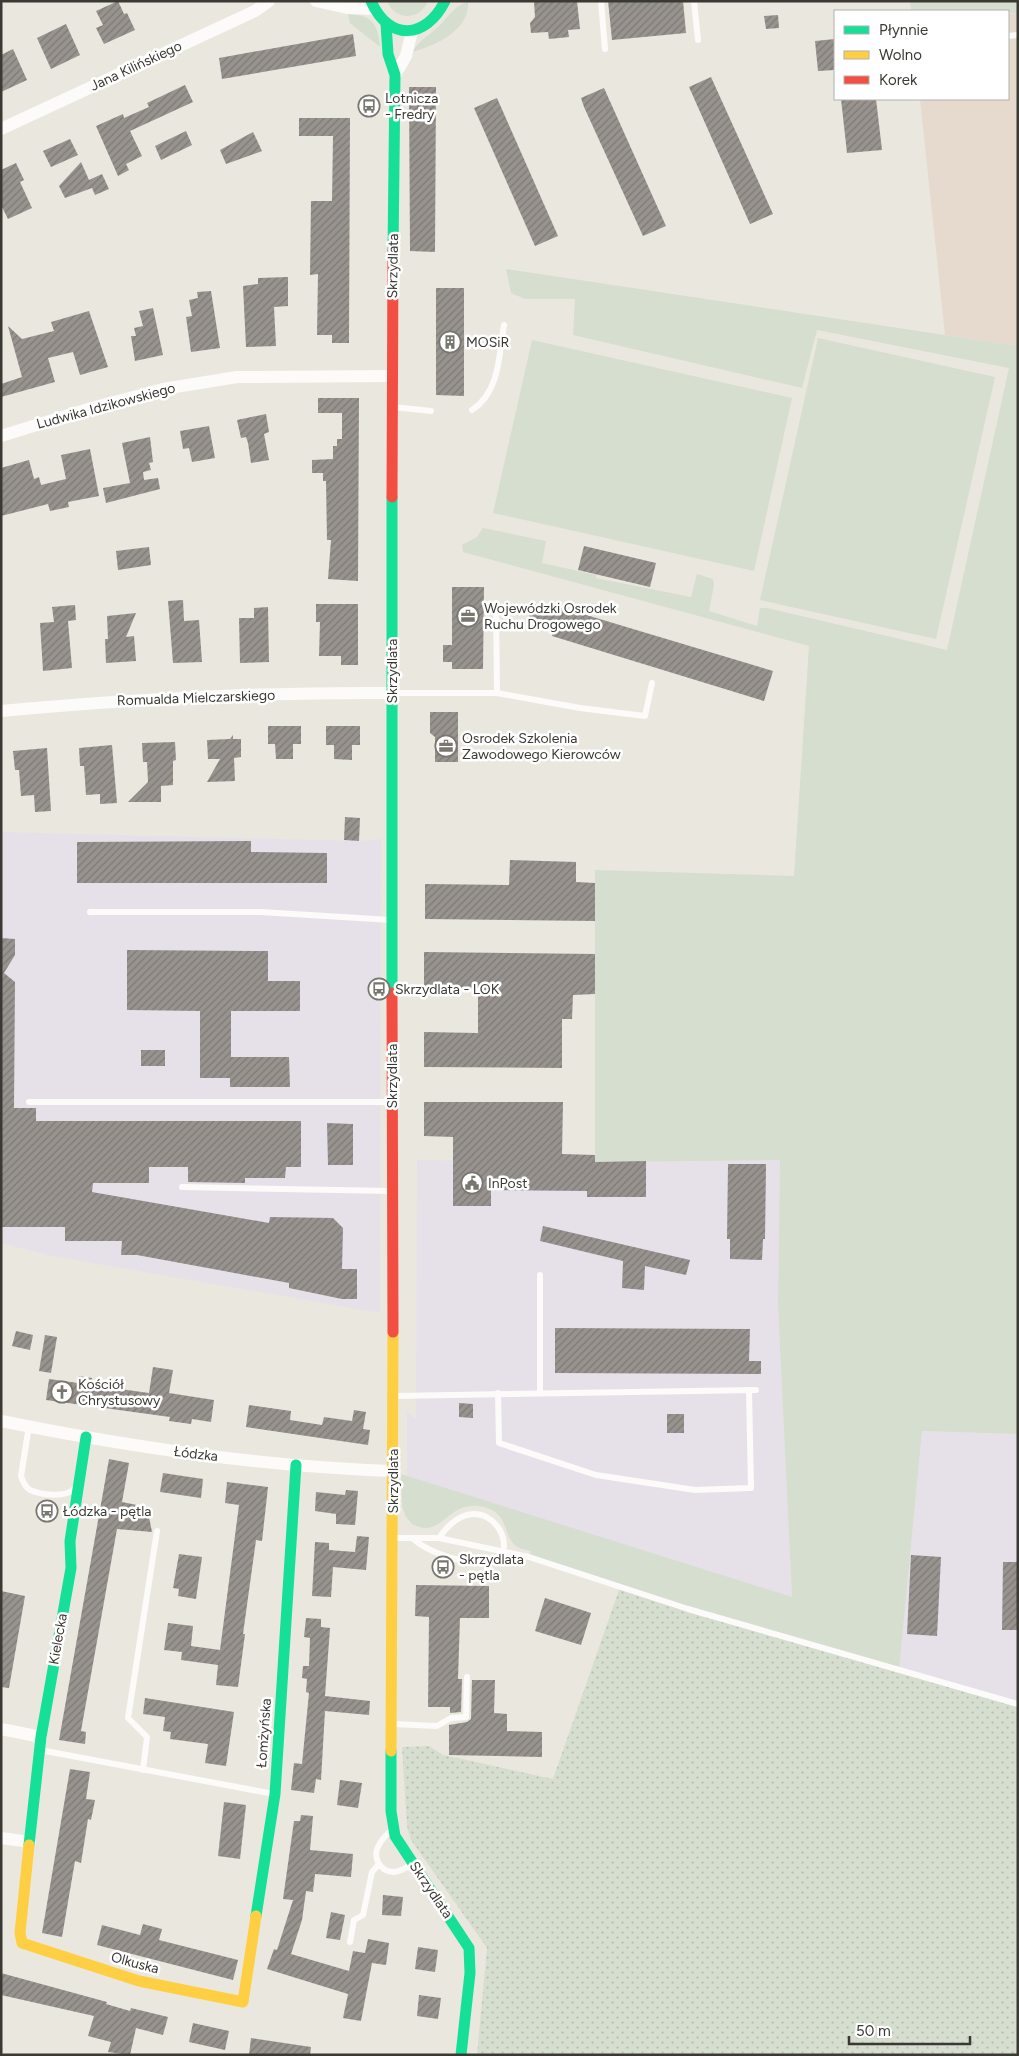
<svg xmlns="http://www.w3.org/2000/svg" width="1019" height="2056" font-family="Figtree,sans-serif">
<defs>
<pattern id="garden-dots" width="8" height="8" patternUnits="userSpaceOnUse" patternTransform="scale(1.25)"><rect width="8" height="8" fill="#d5decf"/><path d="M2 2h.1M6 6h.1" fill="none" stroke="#b8bfb2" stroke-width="1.8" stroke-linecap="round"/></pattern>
<pattern id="building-hatch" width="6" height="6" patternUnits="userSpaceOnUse" patternTransform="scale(1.25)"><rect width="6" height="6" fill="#98938f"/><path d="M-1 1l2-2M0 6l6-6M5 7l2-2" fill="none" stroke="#7d7975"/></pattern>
</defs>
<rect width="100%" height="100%" fill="#eae7df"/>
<g fill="#e6e1e9">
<polygon points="1,832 359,841 381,839 380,1313 52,1256 1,1243"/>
<polygon points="417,1160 571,1162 780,1160 778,1305 792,1598 407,1476 407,1412 416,1419"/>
<polygon points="922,1431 1018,1434 1018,1704 899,1670"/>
</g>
<polygon fill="#e6dacf" points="1018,13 1018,346 945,335 920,99 1008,99 1008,14"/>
<g fill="#d5decf">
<path d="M387,1h41c-8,20 -33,20 -41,0z"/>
<polygon points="910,1 1018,1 1018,13 911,11"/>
<path d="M468,2c2,28 -33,44 -56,50 7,-11 16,-16 26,-25 11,-10 14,-20 30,-25z"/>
<path d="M348,14c24,1 30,10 32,33l-30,-24z"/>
<path d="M506,269l512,77v1088l-96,-3 -23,239 -211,-61 -159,-52 2,-6c-5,-1 -11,-2 -15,-5 -14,-10 -5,-36 -38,-40 -31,-4 -37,34 -66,18l-6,-7 -4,-11 -1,-32 391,123 -14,-292 2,-145 -185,2v-292l199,6 15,-230 -346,-94 -1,-7 15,-8 6,-9 63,13 -4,22 54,12v3l95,19 6,-23 16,5 1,6 -5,26 48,15 3,-18h7l180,42 62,-282 -192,-38 -15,58 -229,-53 2,-36h-50l-14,-6z"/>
<polygon points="818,338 995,377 936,639 760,600"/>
<polygon points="532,340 792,398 754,571 493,513"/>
</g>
<polygon fill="url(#garden-dots)" points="620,1587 1018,1704 1018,2055 477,2055 487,1948 411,1840 407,1826 402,1747 429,1746 443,1755 553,1779"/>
<g fill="url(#building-hatch)">
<polygon points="118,1 124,14 127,13 135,30 104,44 96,28 103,25 96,11"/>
<polygon points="577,1 580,29 568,30 569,37 549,39 548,32 531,33 530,23 535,17 534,2"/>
<polygon points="608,1 683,1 686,33 612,40"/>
<polygon points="778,15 779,28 766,29 764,16"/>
<polygon points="66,24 80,55 51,69 37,38"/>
<polygon points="353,34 356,56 222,79 219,58"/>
<polygon points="835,39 835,70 818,71 815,41"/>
<polygon points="13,49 27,80 1,92 1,55"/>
<polygon points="711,77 773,214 750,224 689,87"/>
<polygon points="185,85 193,102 130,131 142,156 126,164 129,170 118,176 96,126 123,114 124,118 149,107 147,103"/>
<polygon points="409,87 436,87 435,252 410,251"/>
<polygon points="604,88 666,226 643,236 584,107 581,98"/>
<polygon points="497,98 558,236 535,246 474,108"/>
<polygon points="841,99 876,99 882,150 847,153"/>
<polygon points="299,118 350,118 349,343 332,343 332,335 317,335 318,274 310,275 311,201 332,201 333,136 299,136"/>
<polygon points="186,131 192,145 161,160 155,146"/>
<polygon points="253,132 262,151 226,164 220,150"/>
<polygon points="70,139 78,155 51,167 43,151"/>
<polygon points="81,162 89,180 102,174 109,189 95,195 92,188 65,198 59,186"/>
<polygon points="16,163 24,180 20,182 32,208 8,219 1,205 1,170"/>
<polygon points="288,277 288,306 274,307 276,346 246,347 243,286 258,284 258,278"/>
<polygon points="436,288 464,288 464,396 436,395"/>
<polygon points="211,291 220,348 191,352 186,317 192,316 189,300 198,298 197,292"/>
<polygon points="153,308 163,355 135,361 131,336 136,336 134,328 143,326 139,311"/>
<polygon points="89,311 108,367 80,375 73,352 48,358 55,382 1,397 1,384 22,377 8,326 22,339 54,331 51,322"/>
<polygon points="318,398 359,398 358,581 328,579 331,540 327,540 326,481 323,481 323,473 312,473 312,460 333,459 333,446 337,446 337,439 342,439 342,413 318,413"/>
<polygon points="266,414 269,432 264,434 269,460 251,463 248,443 246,437 241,438 237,420"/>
<polygon points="209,426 215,458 192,462 189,448 183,449 180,431"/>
<polygon points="150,437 153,462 149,463 151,470 143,472 144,480 158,478 160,489 106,503 103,488 130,483 122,443"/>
<polygon points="90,449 99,496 68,502 69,507 50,511 48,504 1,516 1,468 29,460 34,479 39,477 41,485 66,479 61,455"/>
<polygon points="584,546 656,563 650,587 578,570"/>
<polygon points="149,547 151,565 118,570 116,551"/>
<polygon points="452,587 484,587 483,669 452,669 452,662 443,662 443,645 452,645"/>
<polygon points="183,600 184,621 199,620 202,662 173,663 168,601"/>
<polygon points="316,604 358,604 358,665 341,665 341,656 319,656 320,622 316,622"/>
<polygon points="531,604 563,608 773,671 764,701 552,636 556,621 529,618"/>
<polygon points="75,605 76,620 68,621 72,668 43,671 40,623 54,622 52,607"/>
<polygon points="268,607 269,662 240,663 239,618 254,618 254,608"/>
<polygon points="136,613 126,637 134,636 136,661 106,663 105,639 108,639 107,616"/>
<polygon points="430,712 458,712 458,762 435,762 435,737 430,733"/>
<polygon points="268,726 301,726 301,744 293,744 293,759 276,759 275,744 268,744"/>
<polygon points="326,726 360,726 360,745 352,745 352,760 334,759 334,745 326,745"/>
<polygon points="233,735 233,739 241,739 241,757 234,758 235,781 207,782 220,759 208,759 207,740 230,739"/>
<polygon points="175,742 176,760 173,761 173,785 161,786 161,802 128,802 148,782 147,762 143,762 142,743"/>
<polygon points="112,745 117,803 100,804 100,794 86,795 84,766 80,766 79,748"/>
<polygon points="47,748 51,811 35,812 34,795 21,796 19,770 15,770 13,751"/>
<polygon points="345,817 360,818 359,841 344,840"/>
<polygon points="251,841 251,852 327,853 327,883 77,883 77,842"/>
<polygon points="510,860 576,862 576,882 595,883 595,921 425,919 425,884 509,885"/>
<polygon points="1,938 15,939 15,955 4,973 15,982 14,1108 36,1108 36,1121 301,1121 301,1167 286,1167 285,1178 245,1178 245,1183 188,1182 188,1167 149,1167 149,1183 93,1183 92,1192 269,1223 270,1217 333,1218 343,1228 342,1269 357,1269 357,1299 342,1299 289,1288 289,1283 137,1255 121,1255 122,1241 65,1241 65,1227 1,1227"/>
<polygon points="127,950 268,951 268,981 300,981 300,1011 231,1011 231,1057 289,1057 290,1087 230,1087 230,1078 200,1078 200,1011 127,1010"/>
<polygon points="424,952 595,954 595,994 573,995 572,1019 562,1019 562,1068 424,1067 424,1032 478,1033 478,988 424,987"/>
<rect x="141" y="1050" width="24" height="16"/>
<polygon points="424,1102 563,1102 562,1154 595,1155 595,1162 646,1161 646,1197 587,1197 587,1191 491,1190 491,1206 453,1206 453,1137 424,1136"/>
<polygon points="327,1123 353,1124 353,1165 328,1165"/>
<polygon points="728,1164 766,1164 765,1239 763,1239 762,1260 730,1259 730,1239 727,1239"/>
<polygon points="543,1226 690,1260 686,1275 645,1266 644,1290 622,1288 623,1261 540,1241"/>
<polygon points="555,1328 750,1329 749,1361 761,1361 761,1374 555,1373"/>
<polygon points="16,1331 33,1335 30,1350 12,1346"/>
<polygon points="45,1335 57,1337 51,1373 39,1371"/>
<polygon points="153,1367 173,1370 169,1393 214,1400 211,1422 192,1419 191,1424 169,1421 170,1417 46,1400 49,1379 78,1383 79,1376 92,1378 91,1385 149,1393"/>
<polygon points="459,1403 473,1404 473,1418 459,1417"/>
<polygon points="249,1405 291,1411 290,1420 322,1425 324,1417 352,1421 354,1410 366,1412 363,1429 370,1430 368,1445 246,1427"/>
<rect x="667" y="1414" width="17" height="19"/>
<polygon points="109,1459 129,1463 122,1502 147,1507 152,1532 117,1529 81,1731 86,1732 85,1744 59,1740"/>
<polygon points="163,1473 203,1479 201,1498 160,1492"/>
<polygon points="227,1482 268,1487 262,1541 256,1540 243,1634 245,1634 238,1687 216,1685 218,1665 181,1660 182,1652 164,1650 168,1623 193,1626 191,1646 220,1650 239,1505 225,1503"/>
<polygon points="346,1490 358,1491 355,1525 336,1524 336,1514 315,1511 316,1492 345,1495"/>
<polygon points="357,1536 369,1537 366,1570 333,1567 331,1597 312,1596 315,1542 329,1543 329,1550 355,1552"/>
<polygon points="179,1554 202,1557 196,1599 178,1596 179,1589 173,1588"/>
<polygon points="911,1555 941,1557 937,1636 907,1634"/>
<polygon points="1003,1562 1018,1562 1018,1630 1002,1630"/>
<polygon points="416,1585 489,1586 489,1618 460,1618 458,1679 462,1679 461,1712 450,1713 450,1707 428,1707 429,1617 415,1616"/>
<polygon points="1,1591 25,1596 9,1688 1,1687"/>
<polygon points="545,1598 591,1613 581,1645 535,1631"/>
<polygon points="306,1618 321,1619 321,1627 330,1628 325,1696 370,1701 369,1715 325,1711 321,1780 316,1779 314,1793 291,1790 294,1763 302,1764 309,1693 306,1692 307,1679 302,1678 303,1666 309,1666 310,1638 304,1637"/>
<polygon points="472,1680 495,1680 494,1713 507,1714 507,1731 542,1732 542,1757 449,1755 449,1725 467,1722 471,1719"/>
<polygon points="145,1698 234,1712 226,1766 205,1763 208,1744 170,1739 171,1732 163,1731 165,1717 143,1714"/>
<polygon points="70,1769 90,1772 86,1799 95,1800 91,1820 88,1819 81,1863 75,1861 62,1937 42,1933"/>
<polygon points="340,1780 362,1783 358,1808 337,1805"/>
<polygon points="224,1802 246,1805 240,1859 218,1856"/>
<polygon points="301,1815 313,1816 310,1850 353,1854 351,1877 315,1874 313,1892 306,1891 302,1920 291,1954 349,1971 353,1951 365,1953 368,1939 389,1943 386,1965 372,1963 361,2021 343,2018 348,1994 267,1969 274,1949 277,1950 293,1900 283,1899 294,1821 300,1821"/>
<polygon points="383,1895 403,1897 401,1916 382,1915"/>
<polygon points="331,1912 345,1915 340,1940 326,1938"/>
<polygon points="143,1924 162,1929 159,1940 238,1960 233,1980 97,1945 102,1925 140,1935"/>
<polygon points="418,1947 438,1950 435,1972 415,1969"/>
<polygon points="1,1973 107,2002 106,2004 130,2011 131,2008 168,2017 163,2035 136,2028 130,2055 108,2052 111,2042 88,2036 94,2016 1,1995"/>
<polygon points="419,1995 441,1998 438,2019 417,2016"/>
<polygon points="193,2023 229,2031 225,2050 189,2042"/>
<polygon points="251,2038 311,2047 310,2055 249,2055"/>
</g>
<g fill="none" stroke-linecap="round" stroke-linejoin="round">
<g stroke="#fcfbfa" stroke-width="6">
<polyline points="601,1 605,49"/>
<polyline points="694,1 698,40"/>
<polyline points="1008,36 1018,35"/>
<polyline points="393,407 431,411"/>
<path d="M472,410c28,-18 27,-56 32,-85"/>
<polyline points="496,603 497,693"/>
<polyline points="393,693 497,693 580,708 645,716 652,683"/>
<polyline points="90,912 261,912 391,920"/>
<polyline points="29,1102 391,1102"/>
<polyline points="182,1187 391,1191"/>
<polyline points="498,1393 499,1443 596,1475 695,1490 751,1488 749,1391"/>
<polyline points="540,1393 540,1275"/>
<polyline points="394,1396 756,1390"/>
<path d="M29,1426l-8,50c2,6 4,11 9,14 11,5 35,8 44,-1"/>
<polyline points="394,1538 439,1538 529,1557 688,1609 1018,1704"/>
<path d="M412,1538c18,16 60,30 84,23 26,-18 -17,-81 -57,-23"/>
<polyline points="393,1724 437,1726 451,1718 466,1717 467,1677"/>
<polyline points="40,1750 274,1794"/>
<polyline points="143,1770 147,1737 128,1718 157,1531"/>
<path d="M392,1830c-5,4 -10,9 -13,15 -7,11 0,26 14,27 6,0 13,-4 18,-7"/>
<polyline points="350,1942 354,1920 363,1915 372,1872 379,1864"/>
</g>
<g stroke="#fcfbfa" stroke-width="12">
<polyline points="316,1 347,8 373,9"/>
<polyline points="395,75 406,56 412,31"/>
<polyline points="1,129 255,11 269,1"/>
<polyline points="1,436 88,409 163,389 237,377 392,376"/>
<path d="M1,711c130,-12 260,-19 391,-18"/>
<path d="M1,1421c129,26 260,46 392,50"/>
<polyline points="1,1729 41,1737"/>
<polyline points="1,1838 30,1842"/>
</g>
<g stroke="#16e098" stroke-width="11">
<path d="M371,1c18,41 55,38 74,0"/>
<polyline points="386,24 388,54 395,75 393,251"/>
<polyline points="392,497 392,993"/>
<polyline points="391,1751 391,1811 395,1836 469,1948 470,1973 461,2055"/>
<polyline points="29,1845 41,1737 71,1568 70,1541 86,1437"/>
<polyline points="256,1916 275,1794 296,1465"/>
</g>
<g stroke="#ffcf43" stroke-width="11">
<polyline points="391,1751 393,1332"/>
<polyline points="29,1845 20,1933 22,1943 139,1981 243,2002 256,1916"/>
</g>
<g stroke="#f24e42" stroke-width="11">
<polyline points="392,497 393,251"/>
<polyline points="392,993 393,1332"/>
</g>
</g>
<defs>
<g id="bus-ring" transform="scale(1.125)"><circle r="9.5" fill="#fff" stroke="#78766f" stroke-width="1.5"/><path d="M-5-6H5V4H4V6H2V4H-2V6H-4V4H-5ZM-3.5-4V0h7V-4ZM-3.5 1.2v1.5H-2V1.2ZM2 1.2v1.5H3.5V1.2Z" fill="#78766f"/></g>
<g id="building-ring" transform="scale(1.125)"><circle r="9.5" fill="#fff" stroke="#78766f" stroke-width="1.5"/><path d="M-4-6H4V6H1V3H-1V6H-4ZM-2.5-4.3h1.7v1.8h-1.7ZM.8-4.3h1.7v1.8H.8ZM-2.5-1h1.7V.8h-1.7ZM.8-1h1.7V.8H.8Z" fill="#78766f"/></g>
<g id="office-ring" transform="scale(1.125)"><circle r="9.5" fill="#fff" stroke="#78766f" stroke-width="1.5"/><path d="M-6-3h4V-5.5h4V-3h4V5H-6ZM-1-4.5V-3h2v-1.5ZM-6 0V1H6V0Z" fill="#78766f"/></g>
<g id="civic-ring" transform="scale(1.125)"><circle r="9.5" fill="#fff" stroke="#78766f" stroke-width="1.5"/><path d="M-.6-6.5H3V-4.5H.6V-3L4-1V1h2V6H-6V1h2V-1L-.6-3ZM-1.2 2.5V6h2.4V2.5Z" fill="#78766f"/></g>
<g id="church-ring" transform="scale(1.125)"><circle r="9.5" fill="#fff" stroke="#78766f" stroke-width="1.5"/><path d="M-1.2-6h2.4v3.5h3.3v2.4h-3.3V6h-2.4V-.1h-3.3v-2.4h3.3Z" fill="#78766f"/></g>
</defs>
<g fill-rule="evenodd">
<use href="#bus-ring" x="369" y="106"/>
<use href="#building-ring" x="450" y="342"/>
<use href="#office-ring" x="468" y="616"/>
<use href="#office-ring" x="446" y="746"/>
<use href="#bus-ring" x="379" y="989"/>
<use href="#civic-ring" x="472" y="1183"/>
<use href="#church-ring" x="62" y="1392"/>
<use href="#bus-ring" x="47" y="1511"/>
<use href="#bus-ring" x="443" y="1567"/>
</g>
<g text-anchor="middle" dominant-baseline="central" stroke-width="5" stroke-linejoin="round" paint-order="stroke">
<g font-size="14" fill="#3a3933" stroke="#fff">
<text transform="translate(136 66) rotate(-25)">Jana Kilińskiego</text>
<text transform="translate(393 266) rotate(-89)">Skrzydlata</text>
<text transform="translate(106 406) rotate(-15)">Ludwika Idzikowskiego</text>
<text transform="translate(392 671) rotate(-90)">Skrzydlata</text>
<text transform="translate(196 698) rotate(-2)">Romualda Mielczarskiego</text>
<text transform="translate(392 1076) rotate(-90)">Skrzydlata</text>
<text transform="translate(196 1454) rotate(7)">Łódzka</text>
<text transform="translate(393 1481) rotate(-90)">Skrzydlata</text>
<text transform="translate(58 1639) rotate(-80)">Kielecka</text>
<text transform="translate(264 1733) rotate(-86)">Łomżyńska</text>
<text transform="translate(431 1890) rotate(56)">Skrzydlata</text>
<text transform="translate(135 1963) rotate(15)">Olkuska</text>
</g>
<g font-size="14" fill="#3a3933" stroke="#fff" text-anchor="start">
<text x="385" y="98">Lotnicza<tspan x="385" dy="16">- Fredry</tspan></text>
<text x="466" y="342">MOSiR</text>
<text x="484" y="608">Wojewódzki Osrodek<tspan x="484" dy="16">Ruchu Drogowego</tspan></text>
<text x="462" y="738">Osrodek Szkolenia<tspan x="462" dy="16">Zawodowego Kierowców</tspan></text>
<text x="395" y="989">Skrzydlata - LOK</text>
<text x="488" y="1183">InPost</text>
<text x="78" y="1384">Kościół<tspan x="78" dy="16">Chrystusowy</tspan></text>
<text x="63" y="1511">Łódzka - pętla</text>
<text x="459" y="1559">Skrzydlata<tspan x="459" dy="16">- pętla</tspan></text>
</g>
</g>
<rect width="1019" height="2056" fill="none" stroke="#3a3933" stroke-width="5"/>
<rect x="834" y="10" width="175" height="90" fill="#ffffff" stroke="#b0b0ad"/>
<rect x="844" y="26" width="25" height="8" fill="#16e098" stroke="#b0b0ad"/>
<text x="879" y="35" font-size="15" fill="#3a3933">Płynnie</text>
<rect x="844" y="51" width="25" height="8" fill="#ffcf43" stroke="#b0b0ad"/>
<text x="879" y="60" font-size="15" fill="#3a3933">Wolno</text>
<rect x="844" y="76" width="25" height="8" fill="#f24e42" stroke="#b0b0ad"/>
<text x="879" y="85" font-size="15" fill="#3a3933">Korek</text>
<path d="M849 2036v8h121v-8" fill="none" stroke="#3a3933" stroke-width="2.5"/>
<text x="856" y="2036" font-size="15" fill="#3a3933" stroke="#ffffff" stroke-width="4" paint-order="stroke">50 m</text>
</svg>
